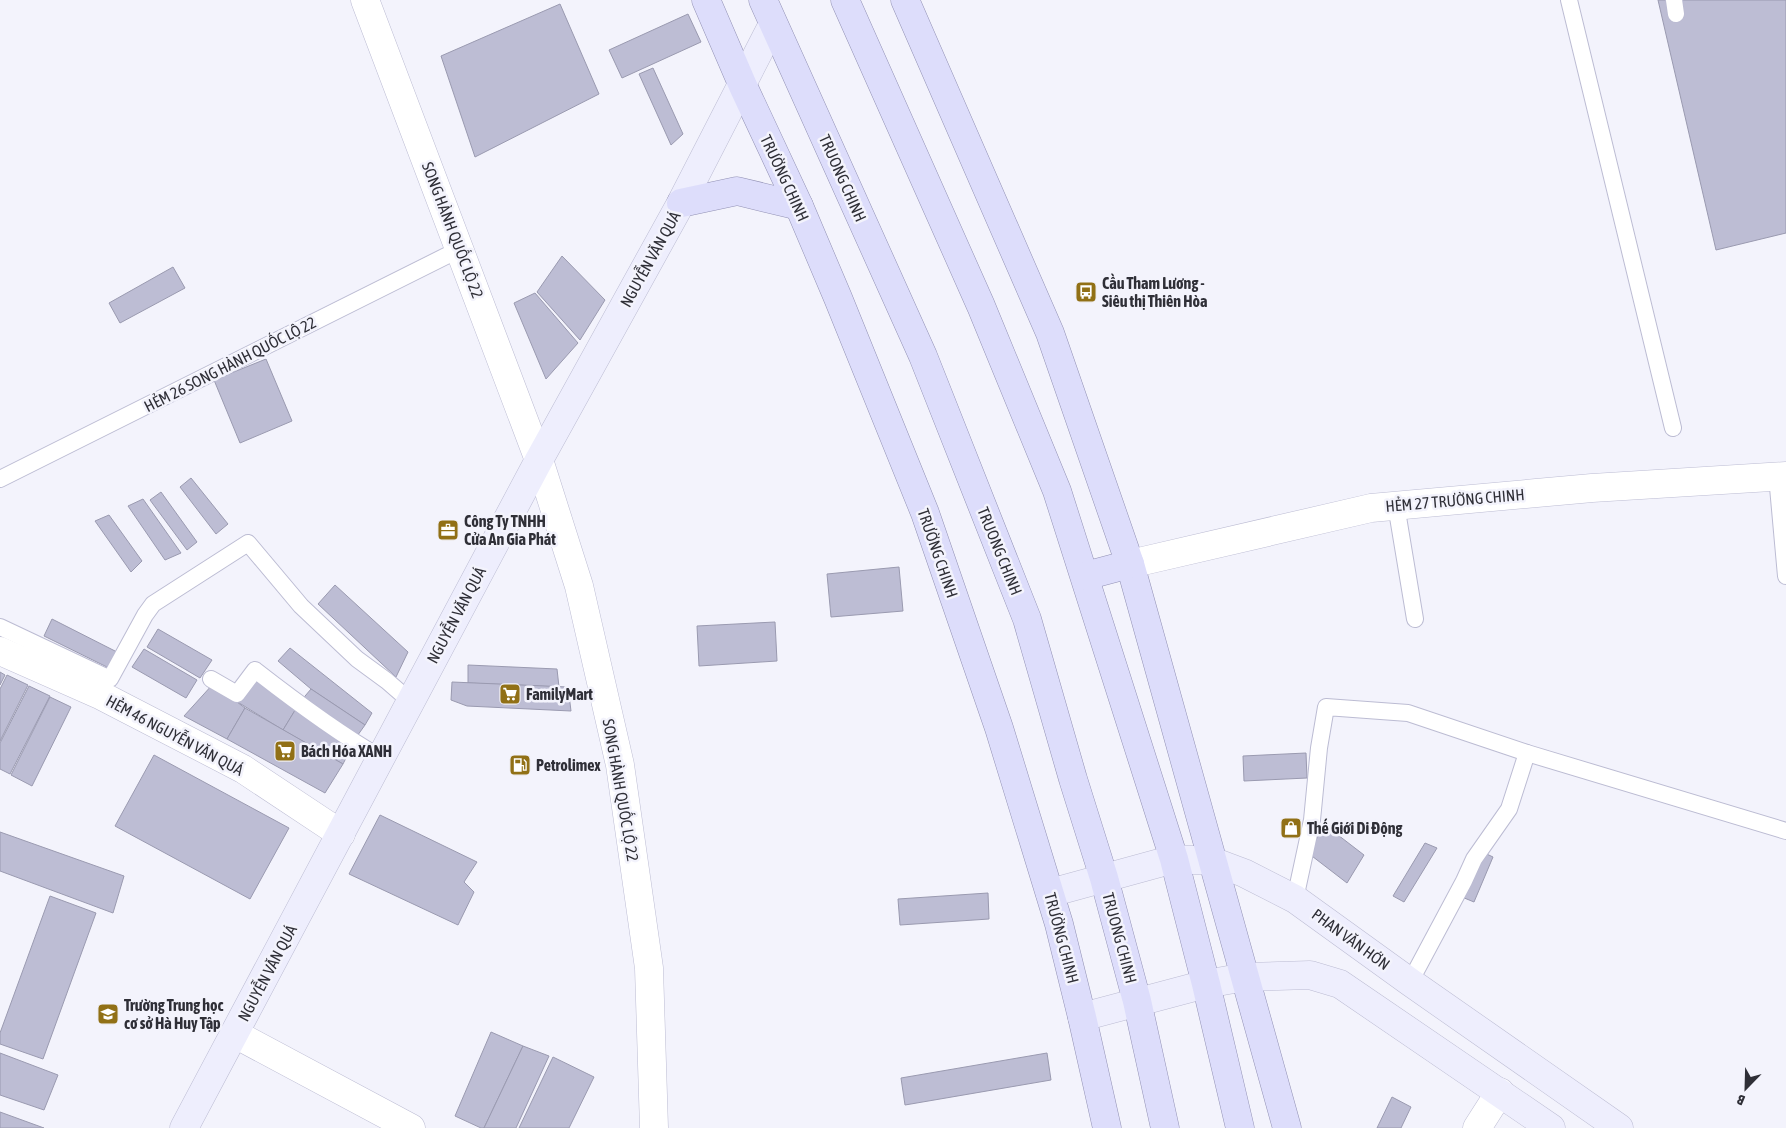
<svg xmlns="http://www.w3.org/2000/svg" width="1786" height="1128" font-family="'Asap Condensed',sans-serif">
<rect width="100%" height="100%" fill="#f3f3fc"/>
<g fill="#bdbdd4" stroke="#9a9ab0">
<polygon points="1658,0 1786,0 1786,233 1716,250"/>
<polygon points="560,4 599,94 475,157 441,56"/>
<polygon points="688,14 701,42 622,78 609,50"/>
<polygon points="653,68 683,134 671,145 639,74"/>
<polygon points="562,256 605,300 580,340 537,292"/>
<polygon points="173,267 185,288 120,323 109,303"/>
<polygon points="535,293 578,343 546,379 514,303"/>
<polygon points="266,359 292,421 240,443 214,380"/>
<polygon points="191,478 228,524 216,534 180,487"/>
<polygon points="161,492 197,542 187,550 150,500"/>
<polygon points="143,499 181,553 165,560 128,506"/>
<polygon points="109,515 142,561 131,572 95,521"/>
<polygon points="899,567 903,611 831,617 827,574"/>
<polygon points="335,585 408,652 396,677 318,604"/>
<polygon points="52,619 117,652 109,668 44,636"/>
<polygon points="775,622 777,661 699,666 697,626"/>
<polygon points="158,629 212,660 200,678 147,647"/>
<polygon points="290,648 372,713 365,725 311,689 278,661"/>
<polygon points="144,649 197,680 186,698 132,667"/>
<polygon points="468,665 557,669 559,687 468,683"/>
<polygon points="0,672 5,675 0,685"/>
<polygon points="7,675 28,685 0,741 0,689"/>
<polygon points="254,679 297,707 283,730 236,701"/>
<polygon points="452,682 568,687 571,711 467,706 451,700"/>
<polygon points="213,684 245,708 227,739 184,716"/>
<polygon points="29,686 50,696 10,774 0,769 0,743"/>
<polygon points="311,689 365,725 355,739 300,702"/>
<polygon points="50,697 71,707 32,786 11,775"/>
<polygon points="297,707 352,746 343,764 283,730"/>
<polygon points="245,708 343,764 325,793 227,739"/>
<polygon points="1306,753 1307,778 1244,781 1243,756"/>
<polygon points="154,755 289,828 250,899 115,826"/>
<polygon points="380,815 477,862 464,882 474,892 458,925 349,874"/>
<polygon points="1325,825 1364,855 1347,883 1308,853"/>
<polygon points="0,832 124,876 113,913 0,871"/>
<polygon points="1425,843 1437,848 1404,902 1393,896"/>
<polygon points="1476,849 1493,857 1474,902 1457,895"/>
<polygon points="988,893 989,919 900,925 898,899"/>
<polygon points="50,896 96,913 43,1059 0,1044 0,1033"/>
<polygon points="491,1032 523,1046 484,1128 481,1128 455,1116"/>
<polygon points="523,1046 549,1056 516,1128 484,1128"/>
<polygon points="0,1053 58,1075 44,1110 0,1095"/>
<polygon points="1047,1053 1051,1080 905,1105 901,1078"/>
<polygon points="553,1057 594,1077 569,1128 519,1128"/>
<polygon points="1392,1097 1411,1107 1401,1128 1377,1128"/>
<polygon points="0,1112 44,1128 0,1128"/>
</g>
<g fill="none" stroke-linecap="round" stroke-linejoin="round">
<g stroke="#bcbcd3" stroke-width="18">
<g id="service">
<polyline points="1569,0 1673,428"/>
<polyline points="1674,0 1676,14"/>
<polyline points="1777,476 1786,576"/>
<polyline points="0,479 460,249"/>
<polyline points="1396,505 1415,619"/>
<polyline points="0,627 110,679 145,615 153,604 248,543 301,606 357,659 387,681 410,701"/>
<path d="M211,679l26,15 18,-24c41,32 81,62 126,88"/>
<polyline points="1295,899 1312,820 1319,748 1326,707 1408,713 1527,753 1786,831"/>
<polyline points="1410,982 1464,881 1474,859 1509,809 1527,753"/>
</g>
</g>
<g stroke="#bcbcd3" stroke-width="29">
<g id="minor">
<polyline points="1130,564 1371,508 1592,488 1786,476"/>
<polyline points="0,651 102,696 243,769 341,834"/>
<polyline points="235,1034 411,1128"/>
<polyline points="1477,1128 1500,1092"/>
</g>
</g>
<g stroke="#bcbcd3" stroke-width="29">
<polyline id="tertiary" points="365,0 539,460 579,586 620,765 649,968 654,1128"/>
</g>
<g stroke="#bcbcd3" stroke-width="29">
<g id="secondary">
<polyline points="1050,893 1174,859 1212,861 1244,873 1295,899 1410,982 1619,1128"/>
<polyline points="1082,1017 1206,984 1245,977 1310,975 1340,984 1551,1128"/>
<polyline points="184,1128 539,460 681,203 773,24"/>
</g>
</g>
<g stroke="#9291b4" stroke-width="29">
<g id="primary">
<polyline points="706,0 743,86 799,206 838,298 925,513 999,728 1059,924 1082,1017 1107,1128"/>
<polyline points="763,0 923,356 1027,619 1073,779 1104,878 1137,1001 1165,1128"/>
<polyline points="845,0 981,306 1057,491 1174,859 1206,984 1240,1128"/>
<polyline points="905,0 1050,333 1130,564 1287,1128"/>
<polyline points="681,203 737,191 799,206"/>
<polyline points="1085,576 1130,564"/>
</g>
</g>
<use href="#service" stroke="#fff" stroke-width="16"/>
<use href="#minor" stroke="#fff" stroke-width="28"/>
<use href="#tertiary" stroke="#fff" stroke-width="28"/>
<use href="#secondary" stroke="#eeeefd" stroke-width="28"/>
<use href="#primary" stroke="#ddddfb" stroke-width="28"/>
</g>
<defs>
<g id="bus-square" transform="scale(1.125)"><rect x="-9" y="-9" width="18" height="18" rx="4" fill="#917016" stroke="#f3f3fc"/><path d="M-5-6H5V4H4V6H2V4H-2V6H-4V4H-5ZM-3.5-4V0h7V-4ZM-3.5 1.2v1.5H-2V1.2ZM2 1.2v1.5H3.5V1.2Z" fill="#fff"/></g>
<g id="office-square" transform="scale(1.125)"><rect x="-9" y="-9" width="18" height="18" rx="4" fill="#917016" stroke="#f3f3fc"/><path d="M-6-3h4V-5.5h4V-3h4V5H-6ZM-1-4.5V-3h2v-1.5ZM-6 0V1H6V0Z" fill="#fff"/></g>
<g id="supermarket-square" transform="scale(1.125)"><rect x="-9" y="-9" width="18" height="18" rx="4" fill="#917016" stroke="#f3f3fc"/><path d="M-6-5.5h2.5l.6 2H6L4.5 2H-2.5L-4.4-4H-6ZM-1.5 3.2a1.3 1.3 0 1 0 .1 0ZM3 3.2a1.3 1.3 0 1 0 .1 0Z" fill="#fff"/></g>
<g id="fuel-square" transform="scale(1.125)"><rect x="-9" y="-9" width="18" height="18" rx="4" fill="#917016" stroke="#f3f3fc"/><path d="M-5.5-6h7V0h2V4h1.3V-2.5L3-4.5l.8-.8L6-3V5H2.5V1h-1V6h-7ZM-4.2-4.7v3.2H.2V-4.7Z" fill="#fff"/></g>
<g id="shop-square" transform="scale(1.125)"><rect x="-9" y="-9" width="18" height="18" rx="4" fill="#917016" stroke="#f3f3fc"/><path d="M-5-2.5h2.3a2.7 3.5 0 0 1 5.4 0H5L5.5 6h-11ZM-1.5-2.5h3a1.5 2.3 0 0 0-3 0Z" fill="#fff"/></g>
<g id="school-square" transform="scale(1.125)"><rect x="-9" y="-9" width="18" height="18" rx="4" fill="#917016" stroke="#f3f3fc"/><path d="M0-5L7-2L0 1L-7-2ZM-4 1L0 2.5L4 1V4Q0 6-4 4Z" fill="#fff"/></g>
</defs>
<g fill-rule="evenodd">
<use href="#bus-square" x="1086" y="292"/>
<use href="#office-square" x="448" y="530"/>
<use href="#supermarket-square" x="510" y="694"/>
<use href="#supermarket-square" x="285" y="751"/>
<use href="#fuel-square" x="520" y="765"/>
<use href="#shop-square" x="1291" y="828"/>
<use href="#school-square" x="108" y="1014"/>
</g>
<g text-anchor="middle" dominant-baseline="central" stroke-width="5" stroke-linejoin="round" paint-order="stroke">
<g font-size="16" fill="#2f2f37" stroke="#f3f3fc">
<text transform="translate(785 178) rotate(65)">TRƯỜNG CHINH</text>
<text transform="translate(843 178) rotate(66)">TRUONG CHINH</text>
<text transform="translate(453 230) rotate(69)">SONG HÀNH QUỐC LỘ 22</text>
<text transform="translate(650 259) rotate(-61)">NGUYỄN VĂN QUÁ</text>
<text transform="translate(230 364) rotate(-27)">HẺM 26 SONG HÀNH QUỐC LỘ 22</text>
<text transform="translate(1455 500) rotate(-5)">HẺM 27 TRƯỜNG CHINH</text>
<text transform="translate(1000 551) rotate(68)">TRUONG CHINH</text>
<text transform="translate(938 553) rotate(71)">TRƯỜNG CHINH</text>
<text transform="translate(456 615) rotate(-62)">NGUYỄN VĂN QUÁ</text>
<text transform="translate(175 735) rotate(28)">HẺM 46 NGUYỄN VĂN QUÁ</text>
<text transform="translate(621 790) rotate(80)">SONG HÀNH QUỐC LỘ 22</text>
<text transform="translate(1062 938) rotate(75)">TRƯỜNG CHINH</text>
<text transform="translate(1120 938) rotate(75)">TRUONG CHINH</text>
<text transform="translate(1351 939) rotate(36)">PHAN VĂN HỚN</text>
<text transform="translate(267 973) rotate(-62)">NGUYỄN VĂN QUÁ</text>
</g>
<g font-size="16" font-weight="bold" fill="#2f2f37" stroke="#f3f3fc" text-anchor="start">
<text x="1102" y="283">Cầu Tham Lương -<tspan x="1102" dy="18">Siêu thị Thiên Hòa</tspan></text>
<text x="464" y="521">Công Ty TNHH<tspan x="464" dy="18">Cửa An Gia Phát</tspan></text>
<text x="526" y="694">FamilyMart</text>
<text x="301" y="751">Bách Hóa XANH</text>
<text x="536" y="765">Petrolimex</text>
<text x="1307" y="828">Thế Giới Di Động</text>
<text x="124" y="1005">Trường Trung học<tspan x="124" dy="18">cơ sở Hà Huy Tập</tspan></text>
</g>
</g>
<g transform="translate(1746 1088) rotate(203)" stroke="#f3f3fc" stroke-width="4" paint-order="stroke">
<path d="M0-4L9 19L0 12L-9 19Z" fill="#2f2f37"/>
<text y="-8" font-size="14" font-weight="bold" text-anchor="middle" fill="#2f2f37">B</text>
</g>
</svg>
